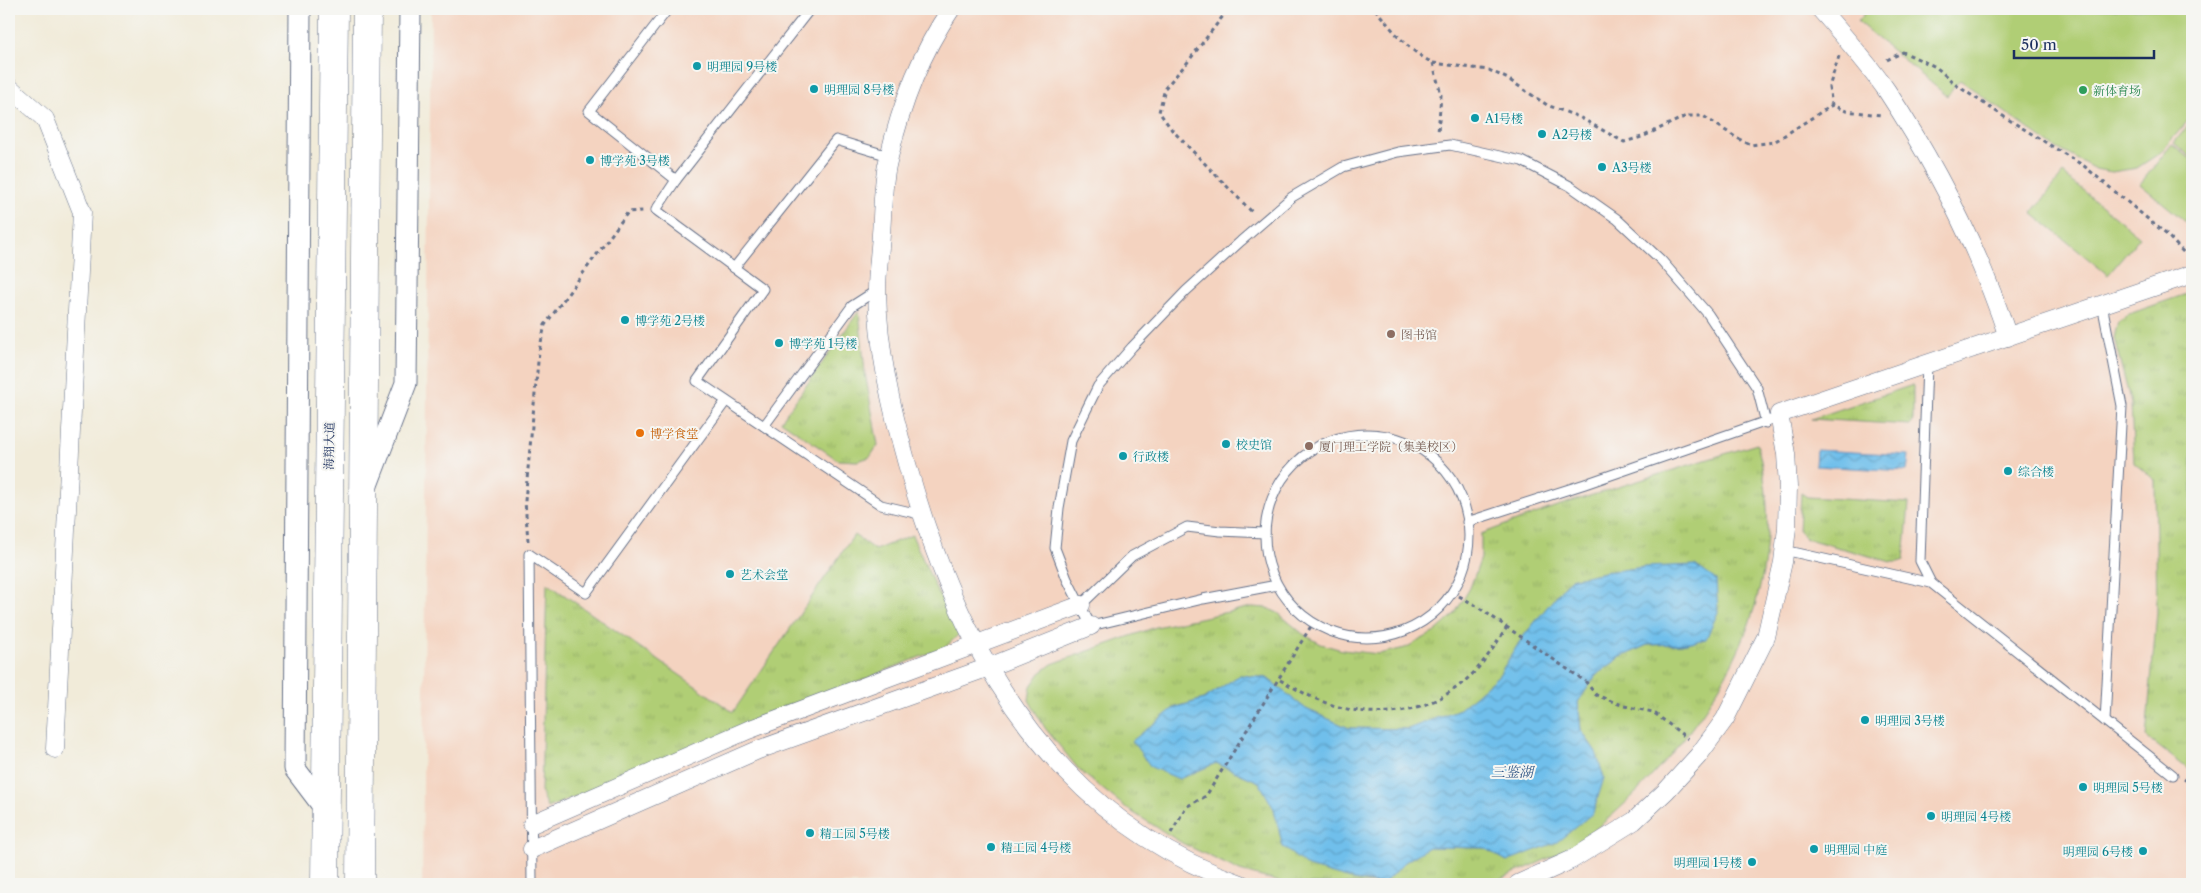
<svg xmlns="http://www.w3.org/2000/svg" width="2201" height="893" font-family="'Libre Caslon Text','Noto Serif SC',serif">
<defs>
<pattern id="grass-tufts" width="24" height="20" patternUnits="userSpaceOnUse" patternTransform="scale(1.25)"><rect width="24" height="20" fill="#b0ce75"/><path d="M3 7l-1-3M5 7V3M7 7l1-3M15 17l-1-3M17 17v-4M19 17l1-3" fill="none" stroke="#97b168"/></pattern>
<pattern id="water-waves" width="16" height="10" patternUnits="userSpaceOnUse" patternTransform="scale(1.25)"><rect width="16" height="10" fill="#70bfeb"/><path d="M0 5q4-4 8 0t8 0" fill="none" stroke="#5b9cc2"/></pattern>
</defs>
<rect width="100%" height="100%" fill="#f6f6f2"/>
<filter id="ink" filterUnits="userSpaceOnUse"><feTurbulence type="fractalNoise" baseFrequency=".02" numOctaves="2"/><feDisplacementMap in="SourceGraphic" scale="10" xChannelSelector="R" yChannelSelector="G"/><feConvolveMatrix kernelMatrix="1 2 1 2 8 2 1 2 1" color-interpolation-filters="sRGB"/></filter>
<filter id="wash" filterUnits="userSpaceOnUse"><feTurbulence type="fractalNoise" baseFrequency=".0096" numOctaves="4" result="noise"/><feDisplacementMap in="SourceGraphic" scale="20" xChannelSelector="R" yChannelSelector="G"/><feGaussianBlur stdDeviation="1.12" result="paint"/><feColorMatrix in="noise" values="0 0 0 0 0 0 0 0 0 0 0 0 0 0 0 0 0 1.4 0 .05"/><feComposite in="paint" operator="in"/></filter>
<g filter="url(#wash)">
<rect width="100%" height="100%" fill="#f1ebd9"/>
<polygon fill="#f4d3c0" points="431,9 2192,9 2192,884 422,884"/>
<g fill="url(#grass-tufts)" stroke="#667e6a">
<polygon points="2192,292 2192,772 2146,737 2157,612 2155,480 2134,463 2131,404 2114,338 2118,321 2129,314"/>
<polygon points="859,311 865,373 878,445 870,457 857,461 838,460 781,421"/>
<polygon points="1913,385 1913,420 1911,425 1811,419"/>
<path d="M1757,444c33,123 -16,232 -97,323 -25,28 -54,57 -87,78 -25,16 -52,24 -78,37l-8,2h-104l22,-22 24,-15 55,1 23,13 89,-109 -15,-22 -3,-28 18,-27 25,-18 26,-12 34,-1 25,-5 -61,-72 -40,5 -35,7 -48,59 -23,37 -39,34 -52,20 -59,-1 -43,-19 -39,-31 -27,-3 -36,24 -31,9 6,71 37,-16 43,19 15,26 9,39 71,33 22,4h-89l-47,-13 -58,-28 -53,-33 -49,-39 -35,-43 -10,-17 -6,-11 2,-14 9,-13 12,-9 104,-37 96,-20 15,1 11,5 25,21 18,10 21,6 37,4 26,-6 30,-16 19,-17 16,-27 11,-30v-24l73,-27z"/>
<polygon points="1801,493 1807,497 1909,503 1904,560 1898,562 1891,562 1804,538 1799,531"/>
<polygon points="854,535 875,550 912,535 937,591 960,633 947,646 547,808 541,792 547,583 733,712"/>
</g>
<g fill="#b0ce75" stroke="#667e6a">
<polygon points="1868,9 2192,9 2192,116 2160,153 2137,168 2112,172 2095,169 2051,145 1960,80 1947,96 1858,22"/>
<polygon points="2192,120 2192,158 2174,143"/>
<polygon points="2172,144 2192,160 2192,227 2140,184"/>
<polygon points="2063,174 2140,237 2108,275 2032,213"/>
</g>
<g fill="url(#water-waves)" stroke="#4677a4">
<polygon points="1816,450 1909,455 1907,471 1815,466"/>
<polygon points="1695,565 1716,580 1718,612 1706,639 1681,644 1647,645 1621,657 1596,675 1578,702 1581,730 1596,752 1604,778 1593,813 1557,842 1507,861 1484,848 1429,847 1405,862 1383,884 1354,880 1308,867 1283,847 1274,809 1259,782 1216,763 1179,779 1151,767 1132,741 1174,708 1204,699 1240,675 1267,678 1306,709 1349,728 1408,729 1460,709 1499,675 1522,638 1570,579 1605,572 1645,567"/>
</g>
</g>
<g filter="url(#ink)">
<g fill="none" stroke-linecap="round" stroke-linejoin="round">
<g stroke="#667189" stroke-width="11">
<g id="service">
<polyline points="668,9 589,111 676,180 656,210 763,289 697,381 881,505 923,515"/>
<polyline points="676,180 810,9"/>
<polyline points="734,268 836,140 889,156"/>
<polyline points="2102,304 2122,406 2105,721"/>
<polyline points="1927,364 1920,561 1931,583"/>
<polyline points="764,426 852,306 877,290"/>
<circle cx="1367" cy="536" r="102"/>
<polyline points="1467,522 1585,484 1770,420"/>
<polyline points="1784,550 1931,583 2173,775"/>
<polyline points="1277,585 1203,599 1091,626 1067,579 1055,548 1059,508 1071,441 1098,386 1132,347 1186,291 1241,241 1292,197 1343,167 1398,152 1450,145 1522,161 1570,186 1617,219 1661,260 1708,314 1757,388 1766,423"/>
<polyline points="1081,605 1132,556 1187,527 1220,531 1265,533"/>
<polyline points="532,884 529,554 586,593 726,401"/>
</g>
</g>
<g stroke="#667189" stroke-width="19">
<g id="minor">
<path d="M951,9c-31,45 -51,100 -63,152 -6,23 -5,49 -7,73 -1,18 -4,38 -4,57 1,59 14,116 30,173 31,111 77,221 158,306 50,53 108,90 176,114"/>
<path d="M1820,9c23,26 47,53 67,82 50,76 92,159 121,246"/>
<polyline points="9,87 45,119 82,212 55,749"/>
<polyline points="532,824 748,730 1081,605"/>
<polyline points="532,849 758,750 989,667 1091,626"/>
<polyline points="1518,884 1571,860 1634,821 1666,791 1698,756 1725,719 1766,637 1783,562 1787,528 1788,487 1786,454 1779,414 2192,274"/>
</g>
</g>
<g stroke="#667189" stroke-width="23">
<g id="tertiary">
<polyline points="300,9 295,769 326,810"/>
<polyline points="367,485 406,383 410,9"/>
</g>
</g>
<g stroke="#667189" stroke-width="29">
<g id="trunk">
<polyline points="325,884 334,9"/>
<polyline points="360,884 367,9"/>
</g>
</g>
<g stroke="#667189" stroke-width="3" stroke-dasharray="4 4" stroke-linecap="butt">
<polyline points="1224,9 1223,16 1187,63 1165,88 1159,112 1172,130 1254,214"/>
<path d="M1375,9c18,21 32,41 58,54l8,32 -3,38"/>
<polyline points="1839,56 1829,87 1832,105 1846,111 1881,115"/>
<polyline points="1887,60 1903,52 1936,67 1956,85 2006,118 2084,166 2166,234 2188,257"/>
<polyline points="1433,63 1489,70 1508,79 1547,105 1579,117 1624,142 1642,137 1686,116 1703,116 1737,138 1751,145 1774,142 1832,105"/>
<polyline points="528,541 525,501 539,351 545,325 628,212 644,211"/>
<polyline points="1452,592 1475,605 1586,682 1596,695 1624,706 1653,712 1688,739"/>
<path d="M1280,680c13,7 26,15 41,21 56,22 116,13 157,-33 11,-13 20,-27 29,-41"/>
<polyline points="2184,779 2192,784"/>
<polyline points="1171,833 1186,807 1206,796 1313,623"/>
</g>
<use href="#service" stroke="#fff" stroke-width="9"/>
<use href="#minor" stroke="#fff" stroke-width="18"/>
<use href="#tertiary" stroke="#fff" stroke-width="21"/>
<use href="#trunk" stroke="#fff" stroke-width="28"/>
</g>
</g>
<g fill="#0f9aa8" stroke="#f6f6f2" stroke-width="2">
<circle cx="697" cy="66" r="5"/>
<circle cx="814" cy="89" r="5"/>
<circle cx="1475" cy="118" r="5"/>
<circle cx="1542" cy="134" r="5"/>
<circle cx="590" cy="160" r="5"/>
<circle cx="1602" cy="167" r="5"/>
<circle cx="625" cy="320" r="5"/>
<circle cx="779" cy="343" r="5"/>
<circle cx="1226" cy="444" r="5"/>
<circle cx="1123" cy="456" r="5"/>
<circle cx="2008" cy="471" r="5"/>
<circle cx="730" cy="574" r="5"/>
<circle cx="1865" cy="720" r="5"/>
<circle cx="2083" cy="787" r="5"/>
<circle cx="1931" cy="816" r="5"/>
<circle cx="810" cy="833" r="5"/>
<circle cx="991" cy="847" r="5"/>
<circle cx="1814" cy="849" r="5"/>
<circle cx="2143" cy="851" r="5"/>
<circle cx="1752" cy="862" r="5"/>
</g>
<circle fill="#2e9e5b" stroke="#f6f6f2" stroke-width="2" cx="2083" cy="90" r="5"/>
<g fill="#8d6e63" stroke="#f6f6f2" stroke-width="2">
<circle cx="1391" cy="334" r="5"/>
<circle cx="1309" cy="446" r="5"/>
</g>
<circle fill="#e8710a" stroke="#f6f6f2" stroke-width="2" cx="640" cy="433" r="5"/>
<g text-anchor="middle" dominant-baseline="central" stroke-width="4" stroke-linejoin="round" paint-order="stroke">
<g font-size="12" fill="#0d838f" stroke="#f6f6f2" text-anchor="start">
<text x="707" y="66">明理园 9号楼</text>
<text x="824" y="89">明理园 8号楼</text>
<text x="1485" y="118">A1号楼</text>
<text x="1552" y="134">A2号楼</text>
<text x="600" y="160">博学苑 3号楼</text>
<text x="1612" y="167">A3号楼</text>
<text x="635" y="320">博学苑 2号楼</text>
<text x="789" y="343">博学苑 1号楼</text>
<text x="1236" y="444">校史馆</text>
<text x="1133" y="456">行政楼</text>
<text x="2018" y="471">综合楼</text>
<text x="740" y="574">艺术会堂</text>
<text x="1875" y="720">明理园 3号楼</text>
<text x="2093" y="787">明理园 5号楼</text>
<text x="1941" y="816">明理园 4号楼</text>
<text x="820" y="833">精工园 5号楼</text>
<text x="1001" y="847">精工园 4号楼</text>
<text x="1824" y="849">明理园 中庭</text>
<text x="2133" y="851" text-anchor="end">明理园 6号楼</text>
<text x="1742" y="862" text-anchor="end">明理园 1号楼</text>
</g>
<g font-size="12" fill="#27864d" stroke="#f6f6f2" text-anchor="start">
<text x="2093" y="90">新体育场</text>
</g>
<g font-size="12" fill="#785e54" stroke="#f6f6f2" text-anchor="start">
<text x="1401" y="334">图书馆</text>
<text x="1319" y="446">厦门理工学院（集美校区）</text>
</g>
<g font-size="12" fill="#c56008" stroke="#f6f6f2" text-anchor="start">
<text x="650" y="433">博学食堂</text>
</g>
<g font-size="12" fill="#1b2f5e" stroke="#f6f6f2">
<text transform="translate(329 446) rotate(-89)">海翔大道</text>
</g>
<g font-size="14" font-style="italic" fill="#355a88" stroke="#f6f6f2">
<text x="1512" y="772">三鉴湖</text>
</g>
</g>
<rect width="2201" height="893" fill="none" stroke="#f6f6f2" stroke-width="30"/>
<path d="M2014 50v8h140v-8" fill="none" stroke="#1b2f5e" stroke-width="2.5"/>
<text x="2021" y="50" font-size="15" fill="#1b2f5e" stroke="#f6f6f2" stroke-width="4" paint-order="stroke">50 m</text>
</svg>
